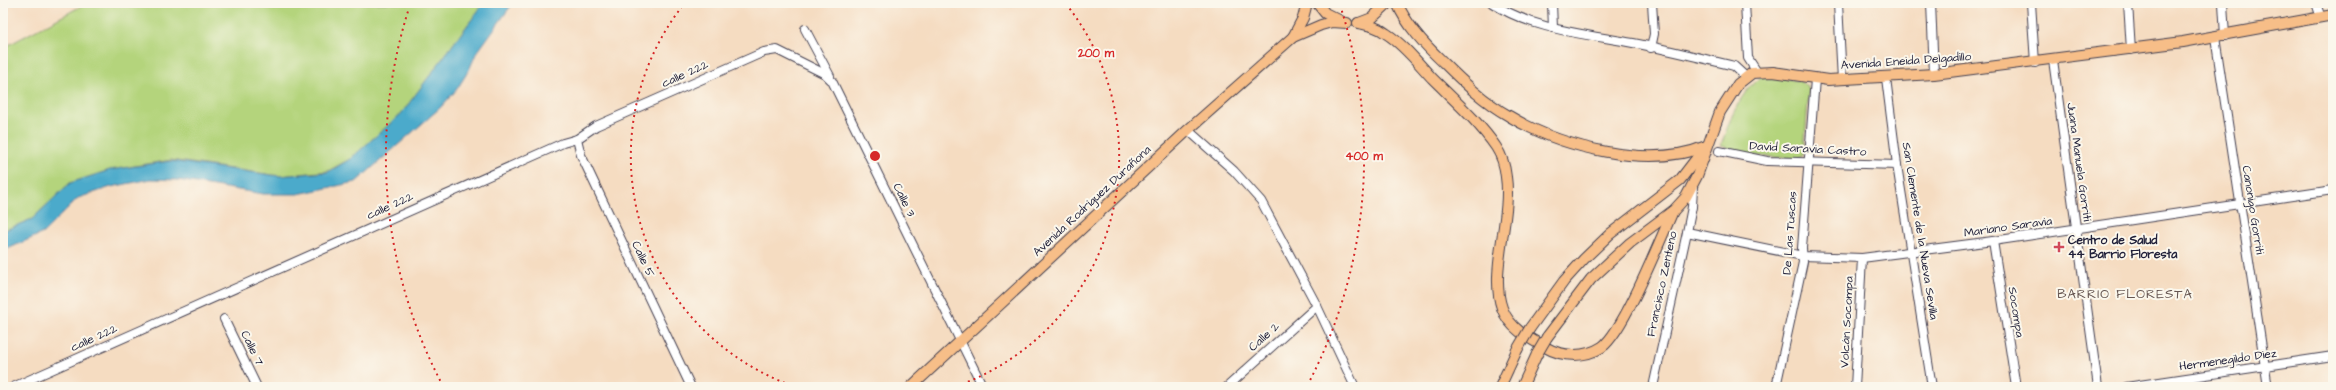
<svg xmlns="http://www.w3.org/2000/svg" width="2336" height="390" font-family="'Architects Daughter',sans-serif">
<rect width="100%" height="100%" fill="#fbf7ec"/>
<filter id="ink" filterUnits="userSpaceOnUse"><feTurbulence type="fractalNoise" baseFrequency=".025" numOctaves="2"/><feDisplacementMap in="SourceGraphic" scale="8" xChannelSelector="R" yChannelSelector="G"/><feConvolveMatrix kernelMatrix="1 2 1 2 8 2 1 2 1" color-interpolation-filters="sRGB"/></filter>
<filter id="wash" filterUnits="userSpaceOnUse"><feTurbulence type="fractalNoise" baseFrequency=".012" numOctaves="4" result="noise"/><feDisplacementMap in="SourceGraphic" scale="16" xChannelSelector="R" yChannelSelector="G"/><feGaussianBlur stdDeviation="0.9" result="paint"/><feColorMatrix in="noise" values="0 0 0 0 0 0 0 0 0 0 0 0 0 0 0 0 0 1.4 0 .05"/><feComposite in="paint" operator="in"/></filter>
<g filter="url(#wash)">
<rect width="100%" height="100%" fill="#f5dcc1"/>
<g fill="#b4d47b" stroke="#6b7b5b">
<polygon points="87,3 484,3 401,114 350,159 328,171 280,176 171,160 110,170 70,183 32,219 3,231 3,48"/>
<path d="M1765,75l35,6 9,8 -5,64 -5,6 -43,-3 -35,-10c7,-23 21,-60 44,-71z"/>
</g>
<polygon fill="#4caacb" stroke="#376683" points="484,3 513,3 476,54 469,70 457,89 441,107 356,182 298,194 263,194 178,180 151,179 111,187 78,198 43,233 3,251 3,231 32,219 70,183 110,170 171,161 279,176 328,172 350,159 401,114"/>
</g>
<g filter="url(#ink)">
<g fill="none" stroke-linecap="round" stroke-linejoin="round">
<g stroke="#423e4f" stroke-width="10">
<g id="minor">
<path d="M1492,3c41,27 94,31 141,40 34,6 67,15 101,23l12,11"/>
<polyline points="1552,3 1553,28"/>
<polyline points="1745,3 1748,58 1757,72"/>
<polyline points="1838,3 1842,80"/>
<polyline points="1931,3 1934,74"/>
<polyline points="2031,3 2035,63"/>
<polyline points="2128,3 2131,50"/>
<polyline points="2223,3 2225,36"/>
<polyline points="2316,3 2321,18"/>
<polyline points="805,29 830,76"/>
<polyline points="2215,37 2268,387"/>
<polyline points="1651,48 1654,34 1652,3"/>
<polyline points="2053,60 2098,387"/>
<polyline points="1886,78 1897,165 1932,387"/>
<polyline points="1188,130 1234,171 1261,201 1317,306 1355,387"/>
<polyline points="577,139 581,155 691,387"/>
<polyline points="1719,151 1767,161 1897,165"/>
<polyline points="1687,232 1803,256 1862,258 1993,241 2333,190"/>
<polyline points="1993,241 2016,387"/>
<polyline points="224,319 257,387"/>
<polyline points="13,387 563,143 577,139 596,126 764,52 777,50 825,74 832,81 983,387"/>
<polyline points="1227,387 1317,306"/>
<polyline points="1653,387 1687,232 1692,207 1693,186"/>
<polyline points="1776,387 1803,262 1802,248 1815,79"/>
<polyline points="1855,387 1862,258"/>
<polyline points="2126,387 2333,356"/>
</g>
</g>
<g stroke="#423e4f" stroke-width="12">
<g id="major">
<polyline points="1317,3 1325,13 1341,21"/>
<path d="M1397,3c10,23 28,42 46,59 20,20 41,40 66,54 51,31 140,54 197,30"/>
<path d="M1358,23c11,2 20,4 29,11 17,11 31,29 45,44 22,22 47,44 64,69 6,9 9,20 10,30 6,40 -17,95 -4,131 7,20 26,30 43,39 17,10 40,11 57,0 22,-16 58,-107 71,-136"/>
<polyline points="1359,23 1372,18 1388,3"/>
<polyline points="1293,37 1303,18 1307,3"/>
<polyline points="1530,328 1564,281 1584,259 1610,234 1680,180 1700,154"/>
<polyline points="1547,337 1591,279 1630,243 1674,210 1686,197 1697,176 1720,112 1738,84 1752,73 1773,72 1828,80 1934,74 2183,42 2333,15"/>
<polyline points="911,387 1188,130 1293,37 1321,25 1332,22 1347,23"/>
<polyline points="1500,387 1517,350"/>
<polyline points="1522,387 1537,354"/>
</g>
</g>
<use href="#minor" stroke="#fff" stroke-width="8"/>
<use href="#major" stroke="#f7be88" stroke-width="10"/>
<g stroke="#423e4f" stroke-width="12" stroke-linecap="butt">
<g id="major-bridge">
<polyline points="1517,350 1530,328"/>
<polyline points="1537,354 1547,337"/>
</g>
</g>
<use href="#major-bridge" stroke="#f7be88" stroke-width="10"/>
</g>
</g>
<g fill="none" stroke="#d62828" stroke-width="2" stroke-dasharray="2 4">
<path d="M796 387A244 244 0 0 1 684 4M1066 4A244 244 0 0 1 954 387"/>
<path d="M443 386A489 489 0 0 1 410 5M1340 5A489 489 0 0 1 1307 386"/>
</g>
<path fill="#d1495b" stroke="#fbf7ec" stroke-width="1.5" d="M2057 241h4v4h4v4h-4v4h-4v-4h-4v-4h4z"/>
<g text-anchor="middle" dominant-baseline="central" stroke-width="4" stroke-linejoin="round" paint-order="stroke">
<g font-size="12" fill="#22223b" stroke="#fbf7ec">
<text transform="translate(1906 61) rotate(-4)">Avenida Eneida Delgadillo</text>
<text transform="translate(685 74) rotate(-24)">calle 222</text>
<text transform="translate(1808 149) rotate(3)">David Saravia Castro</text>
<text transform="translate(2079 162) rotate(82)">Juana Manuela Gorriti</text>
<text transform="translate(904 200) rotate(64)">Calle 3</text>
<text transform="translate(1092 201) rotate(-43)">Avenida Rodríguez Durañona</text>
<text transform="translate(390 206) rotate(-24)">calle 222</text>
<text transform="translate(2253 210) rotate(81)">Canonigo Gorriti</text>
<text transform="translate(2008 227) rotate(-8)">Mariano Saravia</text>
<text transform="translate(1920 231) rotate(81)">San Clemente de la Nueva Sevilla</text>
<text transform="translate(1790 233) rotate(-86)">De Las Tuscas</text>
<text transform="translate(643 259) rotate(65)">Calle 5</text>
<text transform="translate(1662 284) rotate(-78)">Francisco Zenteno</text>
<text transform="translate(2016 312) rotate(81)">Socompa</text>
<text transform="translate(1847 322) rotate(-87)">Volcán Socompa</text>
<text transform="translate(1264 337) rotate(-42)">Calle 2</text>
<text transform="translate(94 338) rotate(-24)">calle 222</text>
<text transform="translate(252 348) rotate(64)">Calle 7</text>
<text transform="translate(2228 360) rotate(-8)">Hermenegildo Diez</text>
</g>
<g font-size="12" font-weight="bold" fill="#22223b" stroke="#fbf7ec" text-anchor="start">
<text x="2068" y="240">Centro de Salud<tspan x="2068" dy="14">44 Barrio Floresta</tspan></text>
</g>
<g font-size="13" letter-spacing="1" fill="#675752" stroke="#fbf7ec">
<text x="2125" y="294">BARRIO FLORESTA</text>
</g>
</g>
<circle cx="875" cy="156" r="6" fill="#d62828" stroke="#fbf7ec" stroke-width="2"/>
<g font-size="12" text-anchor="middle" font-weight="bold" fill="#d62828" stroke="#fbf7ec" stroke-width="4" stroke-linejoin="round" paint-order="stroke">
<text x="1096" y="57">200 m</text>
<text x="1364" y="160">400 m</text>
</g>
<rect width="2336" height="390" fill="none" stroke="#fbf7ec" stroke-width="16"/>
</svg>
